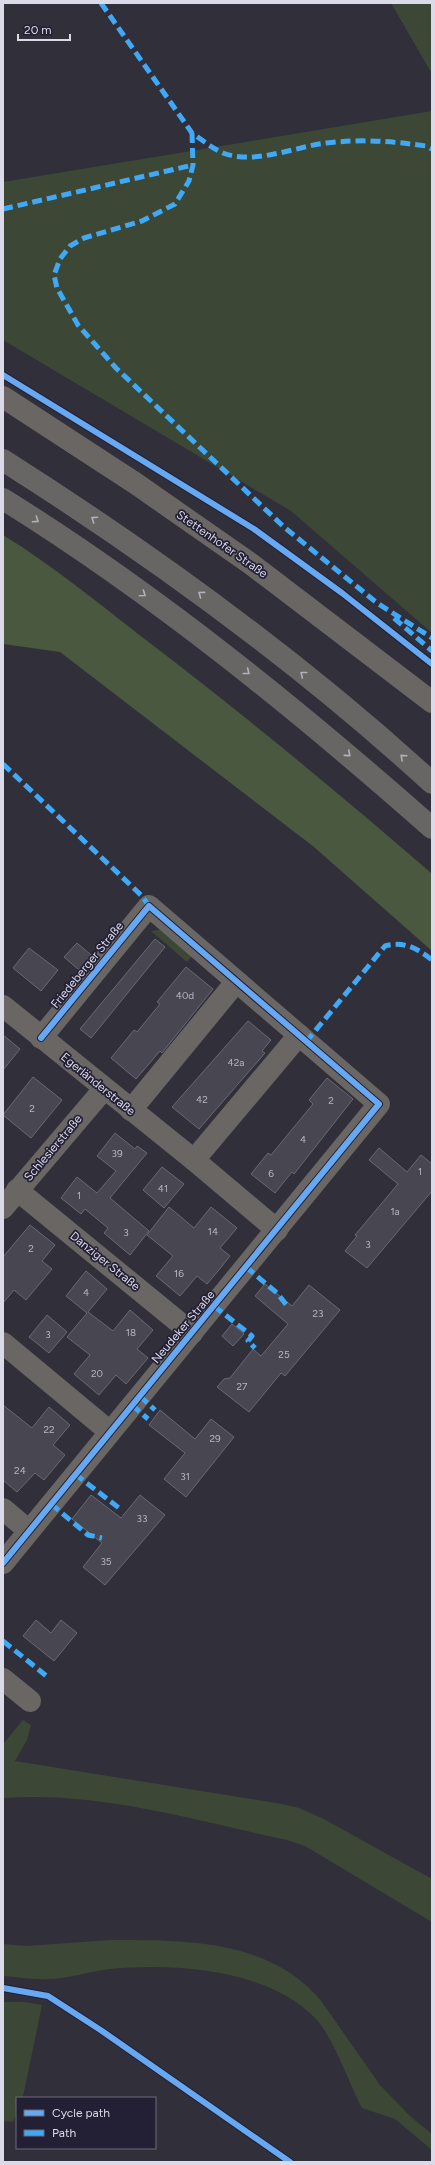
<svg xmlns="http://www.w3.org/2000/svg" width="435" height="2165" font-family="Figtree,sans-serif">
<rect width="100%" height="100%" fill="#302f3a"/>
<g fill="#3d4736">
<polygon points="391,3 432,3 432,74"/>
<polygon points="432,111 432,633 291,511 3,340 3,182"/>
<polygon points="165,929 194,954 187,962 151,931"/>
<path d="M23,1720l8,5 -4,15 -12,21 267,43 17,4 23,10 110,61v43l-127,-76 -18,-6c-94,-20 -188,-49 -284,-42v-54z"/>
<path d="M110,1940c75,0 161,-1 212,62l58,83 31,32 21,17v16l-37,-31 -33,-11c-13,-25 -29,-72 -48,-91 -48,-48 -139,-54 -203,-48 -21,2 -42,10 -63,10 -15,1 -30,-2 -45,-3v-32l24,2z"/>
<polygon points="3,2002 25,2002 42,2005 24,2092 22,2098 17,2098 17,2112 13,2122 3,2121"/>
</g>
<path fill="#49583f" d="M3,535c49,30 94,67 139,102 99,75 194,154 288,235l2,2v77l-118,-104 -254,-195 -57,-8z"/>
<g fill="#484751" stroke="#6a6973">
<polygon points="155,939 165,947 91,1038 80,1029"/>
<polygon points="77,943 91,955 79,970 64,957"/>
<polygon points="29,948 58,970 41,991 13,968"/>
<polygon points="186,967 213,989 162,1053 160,1051 136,1079 111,1058 134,1030 137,1032 160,1004 157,1002"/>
<polygon points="248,1021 271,1040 262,1051 265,1053 199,1129 172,1107"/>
<polygon points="3,1035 20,1049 3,1070"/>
<polygon points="33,1077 62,1100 31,1138 3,1115"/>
<polygon points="327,1078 353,1099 294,1174 292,1172 275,1193 251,1174 268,1153 271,1155 313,1104 309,1100"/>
<polygon points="115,1133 135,1149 137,1146 147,1153 110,1198 149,1231 130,1255 104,1233 108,1228 85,1209 81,1214 61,1198 77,1177 97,1193 116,1171 97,1156"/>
<polygon points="379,1148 407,1172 421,1155 432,1164 432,1191 367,1268 345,1251 357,1236 355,1235 398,1184 369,1160"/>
<polygon points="162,1167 184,1184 164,1208 143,1190"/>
<polygon points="169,1207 194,1228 211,1207 237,1228 220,1248 230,1256 218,1271 207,1284 197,1276 180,1296 156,1276 173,1256 147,1235"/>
<polygon points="30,1225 55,1245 42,1261 52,1269 26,1300 14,1290 3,1303 3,1257"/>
<polygon points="86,1271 107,1289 88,1312 113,1331 130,1310 153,1330 137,1349 148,1358 126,1384 116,1375 99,1395 74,1374 90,1355 67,1337 87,1313 66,1296"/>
<polygon points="265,1284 292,1306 309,1285 340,1310 285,1376 281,1373 249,1412 217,1387 224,1379 230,1378 253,1349 261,1356 288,1324 255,1296"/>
<polygon points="47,1315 67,1332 49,1353 29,1337"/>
<polygon points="232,1324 244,1334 233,1346 222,1336"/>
<polygon points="3,1405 32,1428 49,1407 70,1425 53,1445 65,1455 44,1480 35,1473 17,1492 3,1480"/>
<polygon points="160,1410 195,1439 211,1419 234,1437 186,1497 164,1479 185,1453 149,1425"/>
<polygon points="91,1495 121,1518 140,1495 165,1515 105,1585 83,1567 102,1543 72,1519"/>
<polygon points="36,1620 51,1633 61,1620 77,1633 54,1661 23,1636"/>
</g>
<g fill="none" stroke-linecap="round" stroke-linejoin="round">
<g stroke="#6a6664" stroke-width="22">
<polyline points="3,397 135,483 251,564 432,702"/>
<polyline points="3,1006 194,1160 277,1230"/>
<polyline points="131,1110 236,982"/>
<polyline points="194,1160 299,1035"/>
<polyline points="17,1190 192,1333"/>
<polyline points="3,1208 104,1089"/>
<polyline points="3,1343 110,1432"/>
<polyline points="3,1509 28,1530"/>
<polyline points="3,1563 379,1104 149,906 41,1038"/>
<polyline points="3,1679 30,1701"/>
</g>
<g stroke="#686565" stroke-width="22">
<path d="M3,460c151,96 297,202 429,323"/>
<path d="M3,499c154,96 294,210 429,329"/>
</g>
<g stroke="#3fa9f5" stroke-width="5" stroke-dasharray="10 5" stroke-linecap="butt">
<path d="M101,3l91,130c10,7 20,15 31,20 32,12 71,-6 103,-10 35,-4 65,-2 100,3l6,3"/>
<polyline points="192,133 193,165 189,181 175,204 142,221 84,238 70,246 60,259 54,275 57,288 78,325 116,368 284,527 377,603 432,638"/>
<polyline points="3,209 193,165"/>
<polyline points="394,618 432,651"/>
<polyline points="3,764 142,896 149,906"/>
<path d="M306,1042l79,-96c19,-5 32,2 47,14"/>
<polyline points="246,1267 277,1293 289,1308"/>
<polyline points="214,1306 252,1336 248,1341 255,1348"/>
<polyline points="140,1396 155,1410"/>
<polyline points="132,1405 148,1419"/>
<polyline points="75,1474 119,1508"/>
<polyline points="51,1504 88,1535 102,1538"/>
<polyline points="3,1641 49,1678"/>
</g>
<g stroke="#232035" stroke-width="8">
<g id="cycleway">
<polyline points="3,375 254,529 342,593 432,664"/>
<polyline points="3,1563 379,1104 149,906 41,1038"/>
<polyline points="3,1988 48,1996 102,2031 290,2162"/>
</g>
</g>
<use href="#cycleway" stroke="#66a8f1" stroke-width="6"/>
</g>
<defs><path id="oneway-chevron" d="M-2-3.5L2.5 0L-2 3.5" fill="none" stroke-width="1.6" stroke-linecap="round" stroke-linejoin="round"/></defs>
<g stroke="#b3b1ba">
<use href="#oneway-chevron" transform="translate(94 519) rotate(-146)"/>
<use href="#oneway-chevron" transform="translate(36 520) rotate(34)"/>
<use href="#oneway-chevron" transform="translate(143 594) rotate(35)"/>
<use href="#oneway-chevron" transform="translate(201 594) rotate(-144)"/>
<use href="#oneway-chevron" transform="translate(247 672) rotate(38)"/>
<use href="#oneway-chevron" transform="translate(303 674) rotate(-141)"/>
<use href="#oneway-chevron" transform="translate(348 754) rotate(41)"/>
<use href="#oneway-chevron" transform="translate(403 757) rotate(-138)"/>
</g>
<g text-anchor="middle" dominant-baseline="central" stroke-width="3.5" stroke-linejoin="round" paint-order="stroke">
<g font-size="10" fill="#b6b5c2">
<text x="185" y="995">40d</text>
<text x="236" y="1062">42a</text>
<text x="202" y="1099">42</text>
<text x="331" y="1100">2</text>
<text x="32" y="1108">2</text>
<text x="303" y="1139">4</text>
<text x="117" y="1153">39</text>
<text x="420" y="1171">1</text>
<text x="271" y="1173">6</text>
<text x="163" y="1188">41</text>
<text x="79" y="1195">1</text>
<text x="395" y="1211">1a</text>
<text x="213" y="1231">14</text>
<text x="126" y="1232">3</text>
<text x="368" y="1244">3</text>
<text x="31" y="1248">2</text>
<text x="179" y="1273">16</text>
<text x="86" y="1292">4</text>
<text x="318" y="1313">23</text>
<text x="131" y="1332">18</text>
<text x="48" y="1334">3</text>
<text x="284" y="1354">25</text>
<text x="97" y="1373">20</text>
<text x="242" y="1386">27</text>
<text x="49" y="1429">22</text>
<text x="215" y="1438">29</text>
<text x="20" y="1470">24</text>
<text x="185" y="1476">31</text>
<text x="142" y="1518">33</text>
<text x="106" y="1561">35</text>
</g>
<g font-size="12" fill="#dbdae8" stroke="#232035">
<text transform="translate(222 544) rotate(35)">Stettenhofer Straße</text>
<text transform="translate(87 965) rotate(-51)">Friedeberger Straße</text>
<text transform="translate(98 1084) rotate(39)">Egerländerstraße</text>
<text transform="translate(53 1148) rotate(-50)">Schlesierstraße</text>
<text transform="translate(105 1261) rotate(39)">Danziger Straße</text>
<text transform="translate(183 1327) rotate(-50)">Neudeker Straße</text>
</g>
</g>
<rect width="435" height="2165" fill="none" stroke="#dbdae8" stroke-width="8"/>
<rect x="16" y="2097" width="140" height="52" fill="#232035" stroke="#6d6a7d"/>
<rect x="24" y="2110" width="20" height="6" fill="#66a8f1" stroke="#6d6a7d"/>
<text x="52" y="2117" font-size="12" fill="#dbdae8">Cycle path</text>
<rect x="24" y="2130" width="20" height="6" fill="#3fa9f5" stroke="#6d6a7d"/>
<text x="52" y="2137" font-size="12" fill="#dbdae8">Path</text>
<path d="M18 34v6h52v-6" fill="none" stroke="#dbdae8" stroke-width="2"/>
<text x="24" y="34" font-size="12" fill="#dbdae8" stroke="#232035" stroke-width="3" paint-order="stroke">20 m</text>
</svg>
